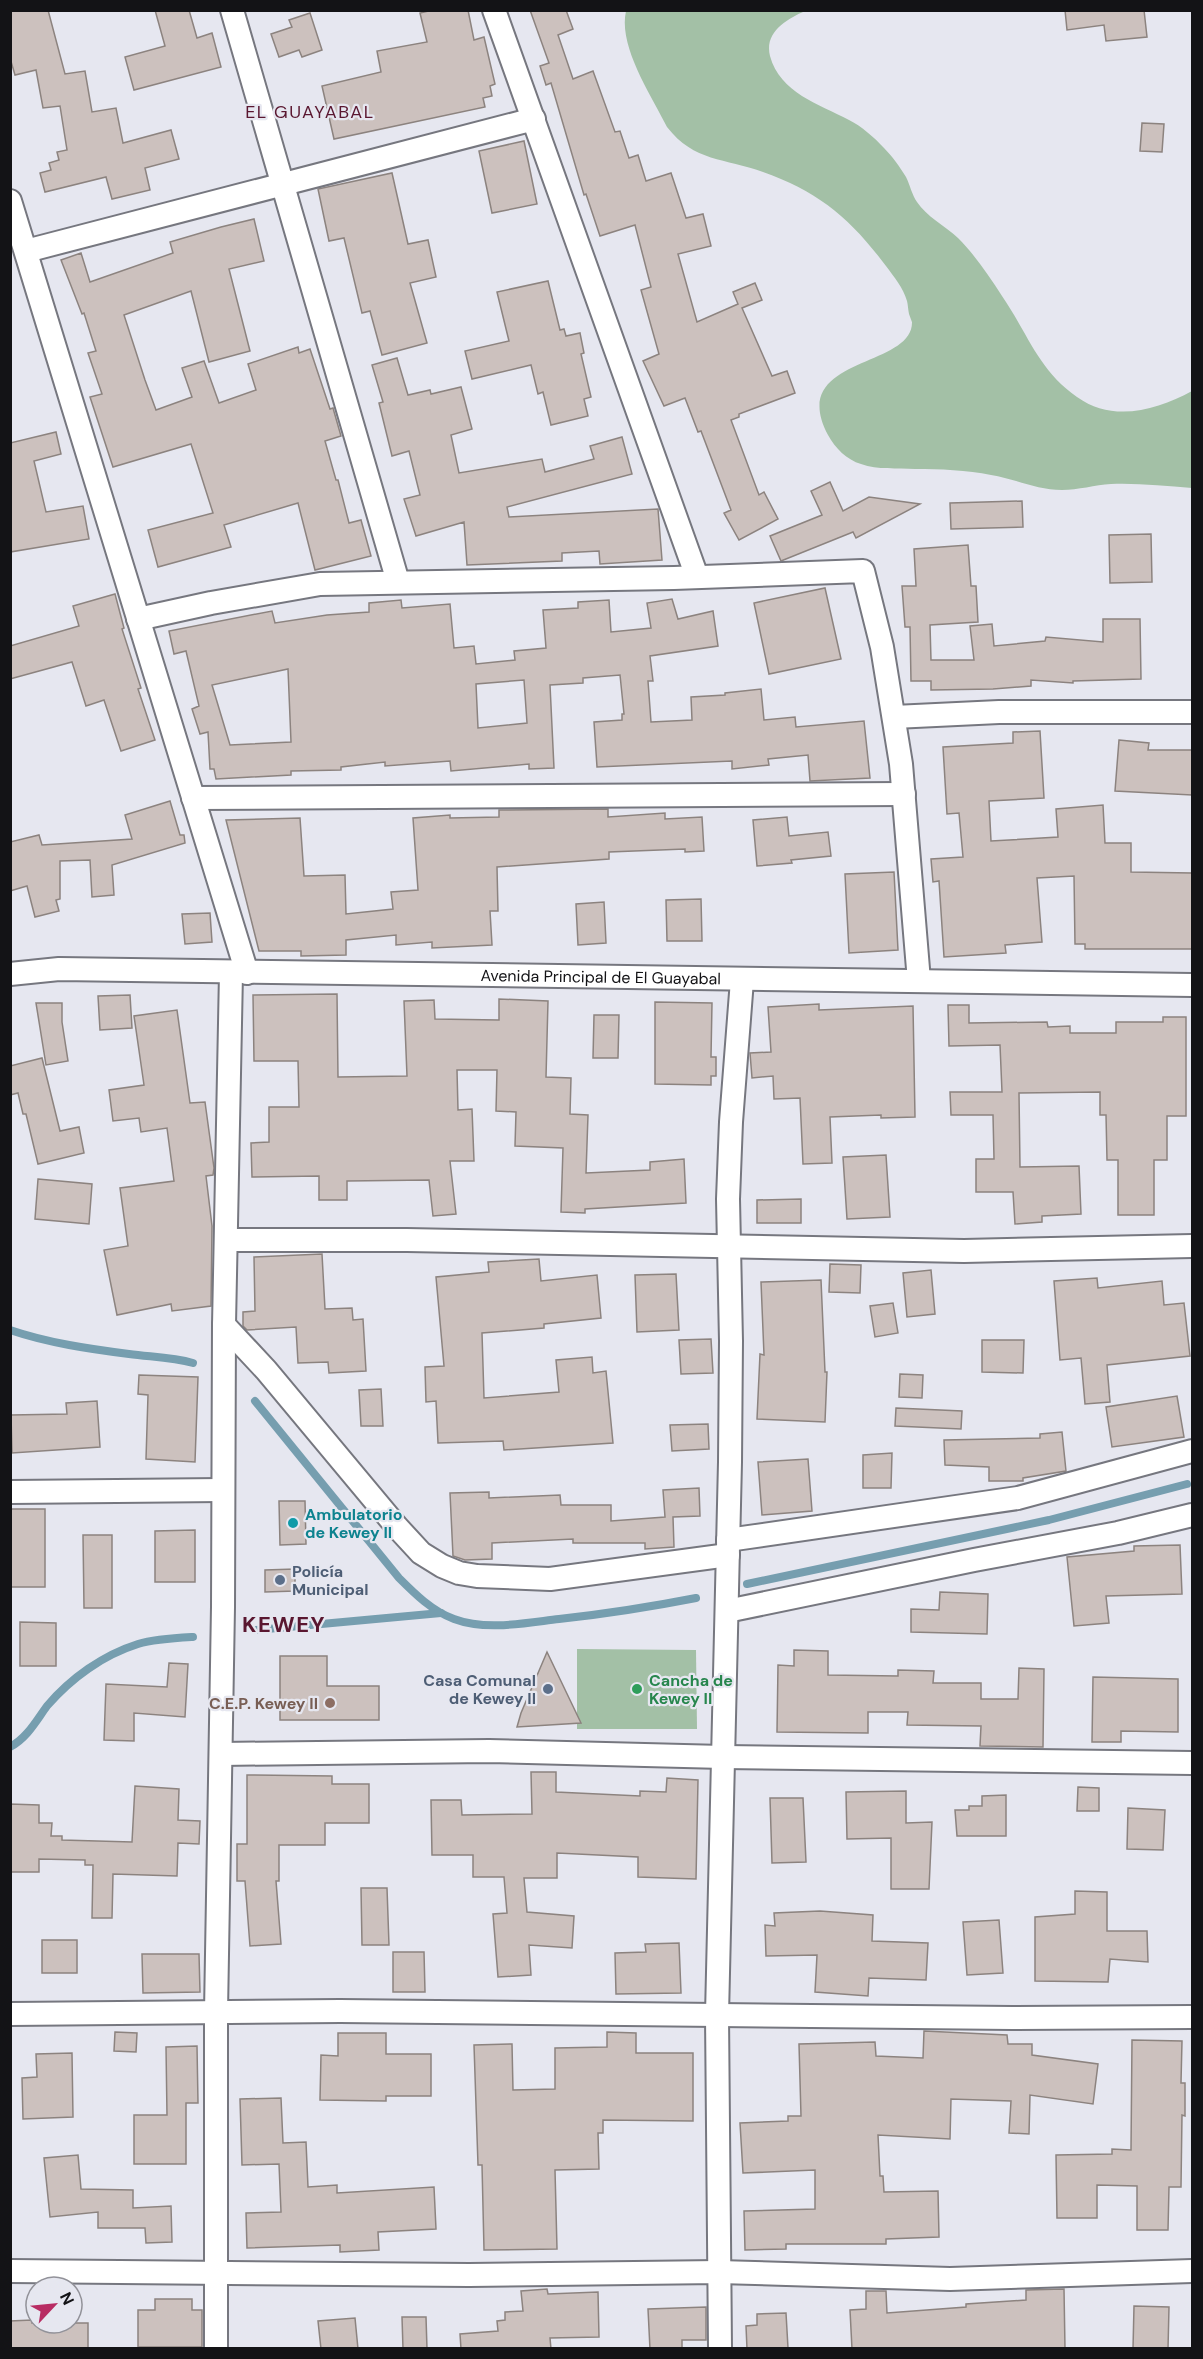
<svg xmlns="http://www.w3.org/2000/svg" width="1203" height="2359" font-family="'DM Sans',sans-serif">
<rect width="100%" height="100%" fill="#e6e7f0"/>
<g fill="#a3c0a6">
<path d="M626,11h179c-18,8 -41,21 -35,45 10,37 49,48 79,64 12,6 25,17 35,28 8,8 16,19 22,29 4,8 6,18 11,25 9,14 28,24 41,36 17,17 31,38 44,58 25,36 36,74 75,101 36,26 80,13 115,-6v97c-27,-2 -54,-5 -81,-4 -16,1 -33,6 -49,6 -25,0 -46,-11 -71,-15 -24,-5 -51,-6 -76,-6 -18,-1 -37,1 -54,-5 -14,-4 -26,-16 -33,-29 -42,-79 85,-66 84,-113 0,0 -3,-8 -3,-8 -1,-5 -1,-9 -2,-13 -4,-14 -13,-24 -21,-35 -36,-48 -67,-74 -123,-94 -38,-14 -69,-10 -96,-45 -16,-32 -49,-81 -41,-116z"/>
<polygon points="577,1649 696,1650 697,1729 577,1729"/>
</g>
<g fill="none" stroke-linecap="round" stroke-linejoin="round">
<g stroke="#769eaf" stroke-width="8">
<path d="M10,1330c38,13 80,19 119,24 22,3 43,3 64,9"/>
<path d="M255,1401l144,177c16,16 33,33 55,41 32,12 71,4 105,0 46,-5 91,-12 137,-21"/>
<polyline points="747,1584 1049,1520 1187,1484"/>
<polyline points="256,1630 441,1613"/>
<path d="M10,1747c17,-9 26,-26 37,-41 24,-28 56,-51 91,-62 17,-5 37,-6 55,-7"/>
</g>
</g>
<g fill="#ccc1be" stroke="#8c837f" stroke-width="1.5" fill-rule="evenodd">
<polygon points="10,10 48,10 65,74 85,71 92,112 116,108 123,143 171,130 179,159 145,168 150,190 112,199 106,177 45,192 40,173 51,170 49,163 59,160 57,152 67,150 60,106 43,108 36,70 15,75 10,58"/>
<polygon points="155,10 189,10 197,38 212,33 221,67 134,90 125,57 165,46"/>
<polygon points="433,10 468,10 474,40 484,37 495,84 490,86 492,96 483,98 485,107 334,139 322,86 381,72 377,51 427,42 420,13"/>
<polygon points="530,10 566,10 573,29 558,35 573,79 593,71 615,132 620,131 629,158 638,155 646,181 671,173 686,218 703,214 711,246 678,254 697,322 738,304 733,292 755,283 762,300 742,308 772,376 787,371 795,393 739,414 739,417 731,420 759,495 764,492 778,519 739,540 724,513 731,510 701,431 698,432 685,398 664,406 643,361 659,354 641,290 651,287 635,225 600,236 586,194 584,195 551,83 546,85 540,66 549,63"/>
<polygon points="1065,10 1144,10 1147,37 1106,41 1104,25 1067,30"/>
<polygon points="310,13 322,50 302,57 299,50 279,57 271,34 292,27 289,20"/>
<polygon points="1142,123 1164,124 1162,152 1140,151"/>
<polygon points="524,141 537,204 492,213 479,151"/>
<polygon points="392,173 408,244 428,240 436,277 410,283 427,343 382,355 370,311 362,313 344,238 329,241 318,189"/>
<polygon points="254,219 264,261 229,269 250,351 209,362 191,291 124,315 145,380 156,410 192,397 182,368 204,361 219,403 256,390 248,364 298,347 299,353 310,349 330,409 333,408 341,436 325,441 336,480 338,480 349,523 361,520 371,556 315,570 298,503 224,525 231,547 158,567 148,530 213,513 191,444 113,467 90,397 102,394 88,353 96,351 84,313 82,314 61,260 81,253 90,282 173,253 170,242 221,227"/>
<polygon points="548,281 560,330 564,329 566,336 580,333 584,353 581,354 591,397 584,399 588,416 551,425 543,392 538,394 531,365 472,379 465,351 509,341 497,292"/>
<polygon points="397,358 408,395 430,390 431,394 461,387 472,429 451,435 459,473 542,459 545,472 594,459 590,446 622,437 632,474 507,507 509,517 658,509 662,560 600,564 599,551 562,553 562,561 467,565 464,522 416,536 404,499 420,495 409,451 392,456 379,403 383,402 372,365"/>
<polygon points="56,432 61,454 34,461 46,512 83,506 89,539 10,552 10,443"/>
<polygon points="830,482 843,511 869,497 920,504 856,538 853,532 781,561 770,536 822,515 811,491"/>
<polygon points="1022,501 1023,527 951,529 950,503"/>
<polygon points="1151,534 1152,582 1110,583 1109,535"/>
<polygon points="968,545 971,586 976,586 978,622 930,625 931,660 974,660 970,626 992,624 994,646 1045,641 1046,637 1103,642 1103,619 1140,619 1141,679 1073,681 1073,683 1031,680 1031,686 993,689 931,690 931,681 911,681 910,627 905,627 902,586 916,586 914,549"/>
<polygon points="825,588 841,659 769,674 754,603"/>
<polygon points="115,594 124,628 122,629 141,688 138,689 155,740 121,751 104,700 86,706 72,662 10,679 10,646 79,626 73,606"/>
<path d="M672,599l6,20 35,-8 5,35 -68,10 3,25h-5l3,41 41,-2 -1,-23 34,-2v-2l36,-4 3,31 31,-3 1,10 68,-6 6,57 -60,3 -2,-26 -40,4 1,6 -37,4v-8l-135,6 -3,-45 28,-2v-6h2l-4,-39 -37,3v5l-33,2 4,83 -25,1v-5l-78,7 -1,-10 -65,5v-4l-44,5v3l-50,1v4l-75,4 -2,-10h-4l-2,-37 -8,2 -8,-25 7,-3 -13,-55 -12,3 -5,-23 103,-20 3,12 52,-8 42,-3v-9l32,-3 1,8 48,-4 4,44 20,-2 2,18 39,-4 -1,-9 32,-3 -3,-38 35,-2v-6l31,-2 2,32 40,-4 -4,-25zM288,669l3,73 -61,3 -18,-60zM524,680l3,43 -49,5 -2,-44z"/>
<polygon points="1040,731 1044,798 989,801 991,841 1058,837 1056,809 1103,805 1105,843 1131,843 1131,872 1192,873 1192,949 1085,949 1085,944 1075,944 1074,876 1037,878 1042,942 1005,945 1006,953 944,957 939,881 933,882 931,859 963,857 959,813 947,814 943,747 1013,743 1013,732"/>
<polygon points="1119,740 1149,743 1148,750 1192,750 1192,795 1115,791"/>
<polygon points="170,801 180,835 184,835 185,843 112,865 114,895 92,897 90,860 60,861 60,899 56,900 59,911 35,917 27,886 10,891 10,842 39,835 42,845 132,839 125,815"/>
<polygon points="608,809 608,817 665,813 665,819 702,817 704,851 685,852 685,849 609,852 609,859 497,867 498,911 490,911 492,945 432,948 432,942 396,945 396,935 346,940 346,955 301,956 301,951 259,951 226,820 300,818 304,876 345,875 346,914 393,909 391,892 418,890 413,818 450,815 450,818 499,817 499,810"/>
<polygon points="787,817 789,836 828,832 831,856 791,860 792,863 757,866 753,820"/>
<polygon points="894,872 898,950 849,953 845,874"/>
<polygon points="701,899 702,941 667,941 666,900"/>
<polygon points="604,902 606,943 578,945 576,904"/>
<polygon points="210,913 212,942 185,944 182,914"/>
<polygon points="337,994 338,1077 407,1076 404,1001 434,1000 435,1019 499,1020 499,999 548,1001 546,1077 571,1078 570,1114 588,1115 586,1173 650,1170 650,1162 684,1159 686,1203 585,1209 585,1213 561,1212 563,1148 515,1146 516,1112 496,1111 497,1070 457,1070 458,1110 472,1109 474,1161 450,1161 456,1214 433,1216 429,1180 347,1181 347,1200 319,1200 319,1176 252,1177 251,1143 269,1142 269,1107 299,1107 298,1061 254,1061 253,995"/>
<polygon points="130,995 132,1028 100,1030 98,996"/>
<polygon points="655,1002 712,1003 711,1057 716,1057 716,1076 711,1076 711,1085 655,1084"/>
<polygon points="36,1003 62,1003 62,1022 68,1061 46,1065"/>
<polygon points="819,1004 819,1010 913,1006 915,1117 881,1118 881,1115 830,1117 832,1163 803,1164 800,1098 774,1099 773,1076 752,1078 750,1053 771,1052 768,1007"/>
<polygon points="948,1005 969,1005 969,1023 1047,1022 1048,1027 1070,1026 1070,1033 1116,1033 1116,1022 1163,1022 1163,1017 1186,1017 1186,1116 1167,1116 1167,1160 1154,1160 1154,1215 1118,1215 1118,1160 1107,1160 1106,1115 1100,1115 1100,1092 1019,1093 1020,1167 1079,1166 1081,1214 1042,1216 1042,1222 1015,1224 1013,1192 976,1192 976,1159 994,1159 993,1115 951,1115 950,1092 1002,1092 1000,1045 949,1046"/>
<polygon points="177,1010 190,1103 205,1102 214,1168 213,1175 206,1176 212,1226 211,1306 172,1311 171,1304 117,1315 104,1250 128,1246 120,1188 174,1181 167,1128 141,1132 139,1118 113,1121 109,1090 144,1085 134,1016"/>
<polygon points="594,1015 619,1015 618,1058 593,1058"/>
<polygon points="42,1058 60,1131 79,1127 84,1153 38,1164 26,1114 23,1114 18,1093 10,1095 10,1066"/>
<polygon points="886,1155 890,1217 847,1219 843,1157"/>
<polygon points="38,1179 92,1184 89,1224 35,1219"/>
<polygon points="801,1199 801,1223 757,1223 757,1200"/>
<polygon points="322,1254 325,1309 352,1308 353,1320 363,1319 366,1371 329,1373 328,1362 298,1363 296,1327 247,1330 243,1326 243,1312 255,1311 254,1257"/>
<polygon points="539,1259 541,1281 597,1275 601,1318 544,1324 544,1328 482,1333 484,1398 559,1392 556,1360 592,1357 593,1373 606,1371 613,1443 504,1450 503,1441 438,1443 436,1401 426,1402 425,1367 444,1366 436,1277 489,1272 488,1262"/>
<polygon points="830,1264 861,1265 860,1293 829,1292"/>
<polygon points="931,1270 935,1314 907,1317 903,1273"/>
<polygon points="676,1274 679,1330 637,1332 635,1275"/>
<polygon points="1097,1278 1098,1288 1162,1281 1164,1305 1184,1303 1190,1356 1107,1365 1110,1402 1085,1404 1081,1358 1060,1360 1054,1281"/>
<polygon points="821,1280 825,1372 827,1372 825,1422 757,1419 760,1354 764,1355 761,1282"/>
<polygon points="893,1303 898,1333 875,1337 870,1306"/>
<polygon points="711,1339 713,1373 681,1374 679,1340"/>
<polygon points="982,1340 1024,1340 1023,1373 982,1372"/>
<polygon points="900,1374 923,1375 922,1398 899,1397"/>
<polygon points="139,1375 198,1377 195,1462 146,1459 148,1395 138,1394"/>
<polygon points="381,1389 383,1426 361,1426 359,1390"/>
<polygon points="1177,1396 1184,1437 1112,1447 1106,1407"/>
<polygon points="97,1401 100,1447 12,1453 11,1415 67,1414 66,1403"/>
<polygon points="896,1408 962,1411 961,1429 895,1426"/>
<polygon points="708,1424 709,1449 672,1451 670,1425"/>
<polygon points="1062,1432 1066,1471 1023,1478 1023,1481 989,1481 989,1467 945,1465 944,1440 1040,1438 1040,1434"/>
<polygon points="892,1453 891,1488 863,1488 863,1455"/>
<polygon points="808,1459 812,1511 762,1515 758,1462"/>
<polygon points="699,1488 700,1516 673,1517 674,1547 645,1549 645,1543 573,1543 573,1539 492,1543 492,1559 465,1560 453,1556 450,1493 489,1492 489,1498 560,1495 561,1505 611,1505 611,1521 665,1517 663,1490"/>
<polygon points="279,1501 305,1501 306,1544 280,1545"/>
<rect x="10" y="1509" width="35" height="78"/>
<polygon points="195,1530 195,1582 155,1582 155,1531"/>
<polygon points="83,1535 112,1535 112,1608 84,1608"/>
<polygon points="1180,1545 1182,1594 1106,1596 1109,1623 1074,1626 1067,1557 1134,1551 1134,1546"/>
<polygon points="295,1569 295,1591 265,1592 265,1570"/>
<polygon points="940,1592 988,1594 987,1634 911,1632 911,1609 939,1610"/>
<polygon points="20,1622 56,1623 56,1666 20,1666"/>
<polygon points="794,1650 828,1651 828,1675 898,1676 898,1670 934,1671 933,1683 981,1683 981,1699 1018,1699 1019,1668 1044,1669 1043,1747 980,1746 981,1726 907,1725 908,1712 868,1712 868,1733 777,1732 778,1665 794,1666"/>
<polygon points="547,1652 581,1723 517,1727 521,1713"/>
<polygon points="280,1656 327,1656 327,1686 379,1686 379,1720 280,1720"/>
<polygon points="169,1663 188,1664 185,1717 134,1713 134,1741 104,1740 106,1684 167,1687"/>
<polygon points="1093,1677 1178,1679 1178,1732 1121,1731 1121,1742 1092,1742"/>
<polygon points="531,1772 556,1772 556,1792 640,1796 640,1791 666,1792 667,1778 698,1780 696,1879 638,1877 638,1857 557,1853 557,1878 524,1878 527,1912 574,1916 572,1948 529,1945 531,1975 498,1977 493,1914 507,1913 504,1877 473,1877 473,1855 432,1855 431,1800 461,1800 462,1815 532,1814"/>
<polygon points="247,1775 332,1776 332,1784 369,1784 369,1823 325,1823 325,1845 279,1845 279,1881 276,1881 281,1944 250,1946 245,1881 237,1881 237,1844 247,1844"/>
<polygon points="135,1786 179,1789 178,1820 200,1821 199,1844 178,1843 177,1876 113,1874 112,1918 92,1918 93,1865 85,1865 85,1860 39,1859 39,1872 10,1872 10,1804 39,1805 39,1823 52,1823 51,1836 62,1836 62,1840 132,1842"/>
<polygon points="1078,1787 1099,1788 1099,1811 1077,1811"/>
<polygon points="906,1791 906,1823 932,1822 929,1889 891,1889 891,1838 847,1839 846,1792"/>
<polygon points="1006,1795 1006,1836 957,1836 955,1810 969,1810 969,1806 982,1806 982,1796"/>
<polygon points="770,1798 803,1798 806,1862 772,1863"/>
<polygon points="1128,1808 1165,1810 1163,1850 1127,1849"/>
<polygon points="361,1888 387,1888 389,1945 362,1945"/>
<polygon points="1075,1891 1107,1892 1107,1931 1147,1931 1148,1962 1110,1959 1108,1982 1035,1981 1035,1917 1075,1914"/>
<polygon points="820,1911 873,1915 872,1941 928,1943 926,1980 869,1978 868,1996 815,1992 817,1955 766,1956 765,1925 775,1926 774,1913"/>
<polygon points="999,1920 1003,1973 967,1975 963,1922"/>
<rect x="42" y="1940" width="35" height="33"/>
<polygon points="679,1943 681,1993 616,1994 615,1953 646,1952 645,1944"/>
<polygon points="393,1952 424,1952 425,1992 393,1992"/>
<polygon points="142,1954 199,1954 200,1992 143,1993"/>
<polygon points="924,2031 1007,2035 1008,2044 1032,2044 1032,2055 1098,2064 1093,2104 1030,2095 1029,2134 1009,2133 1011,2101 951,2099 950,2139 878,2135 880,2176 883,2176 884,2192 938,2191 939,2237 886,2239 886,2244 786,2244 786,2249 745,2250 744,2211 815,2209 815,2170 743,2173 740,2123 788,2121 788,2116 801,2116 799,2044 875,2042 876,2056 923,2058"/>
<polygon points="115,2032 137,2033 136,2052 114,2051"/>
<polygon points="607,2032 636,2033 636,2053 693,2053 693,2121 603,2120 603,2133 598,2133 599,2169 555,2170 557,2249 484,2250 482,2165 478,2165 474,2045 512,2044 513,2090 555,2089 555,2048 607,2047"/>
<polygon points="338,2033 386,2033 386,2054 431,2054 431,2096 386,2096 386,2101 320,2100 321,2055 338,2056"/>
<polygon points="1132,2040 1182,2041 1181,2083 1185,2083 1185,2116 1182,2115 1181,2187 1169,2187 1168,2230 1137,2230 1137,2186 1097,2185 1097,2218 1057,2218 1056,2155 1112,2154 1112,2149 1131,2150"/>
<polygon points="197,2046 198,2103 186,2103 186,2164 134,2164 134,2115 167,2115 166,2047"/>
<polygon points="72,2053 73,2117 23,2119 22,2078 37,2077 36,2054"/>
<polygon points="281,2098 283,2143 306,2142 308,2187 337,2185 337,2193 434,2187 436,2229 378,2232 379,2250 340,2252 340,2245 247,2248 246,2213 281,2212 279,2164 242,2165 240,2099"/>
<polygon points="78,2155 81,2189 133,2190 133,2208 171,2206 172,2242 146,2243 145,2228 98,2228 98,2212 50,2217 44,2158"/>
<polygon points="547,2289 548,2294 598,2292 599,2337 550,2338 551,2349 461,2349 460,2334 498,2331 497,2321 505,2320 505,2312 523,2311 521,2291"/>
<polygon points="1064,2289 1065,2349 852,2349 850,2310 866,2309 866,2291 886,2291 887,2313 966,2307 966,2304 1026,2300 1026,2290"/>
<polygon points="155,2299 192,2299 192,2310 202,2310 202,2347 138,2347 138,2310 155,2310"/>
<polygon points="1134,2306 1169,2307 1168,2349 1133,2349"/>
<polygon points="706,2307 706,2340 682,2340 682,2349 650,2349 648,2309"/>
<polygon points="786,2313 788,2348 747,2349 746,2326 757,2325 757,2314"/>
<polygon points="402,2317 426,2317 427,2349 403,2349"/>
<polygon points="355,2318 358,2349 321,2349 318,2321"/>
<polygon points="32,2320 32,2323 88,2323 88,2349 10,2349 10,2321"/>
</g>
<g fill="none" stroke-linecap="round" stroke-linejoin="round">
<g stroke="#76777f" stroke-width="26">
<g id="minor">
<polyline points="232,10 398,582"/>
<polyline points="494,10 697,577"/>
<polyline points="10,201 247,973"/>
<polyline points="26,251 534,119"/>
<polyline points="138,619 211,603 320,584 674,578 863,571 882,647 901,764 919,981"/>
<polyline points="894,717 999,712 1192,712"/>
<polyline points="193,798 904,794"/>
<path id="s1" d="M10,974l49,-5 1133,16"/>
<polyline points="226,1240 407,1240 964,1251 1192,1246"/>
<polyline points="224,1325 266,1370 397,1527 421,1553 442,1566 459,1573 477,1576 550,1579 728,1555"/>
<polyline points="10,1492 222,1490"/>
<polyline points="728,1540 1018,1498 1192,1451"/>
<polyline points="727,1611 974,1560 1118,1533 1192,1515"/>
<polyline points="221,1754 489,1751 723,1757 1192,1763"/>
<polyline points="10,2014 340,2011 1012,2018 1192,2017"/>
<polyline points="10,2271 469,2275 719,2272 950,2279 1192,2271"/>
<polyline points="216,2348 216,2012 223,1607 224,1325 231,973"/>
<polyline points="720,2348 717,2015 730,1462 731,1341 728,1199 731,1122 742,980"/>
</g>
</g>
<use href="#minor" stroke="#fff" stroke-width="22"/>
</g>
<circle fill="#0f9aa8" stroke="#e6e7f0" stroke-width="2" cx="293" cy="1523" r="6"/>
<g fill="#5c6f8a" stroke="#e6e7f0" stroke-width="2">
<circle cx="280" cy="1580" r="6"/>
<circle cx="548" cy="1689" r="6"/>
</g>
<circle fill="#2e9e5b" stroke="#e6e7f0" stroke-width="2" cx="637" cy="1689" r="6"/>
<circle fill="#8d6e63" stroke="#e6e7f0" stroke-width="2" cx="330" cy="1703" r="6"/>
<g text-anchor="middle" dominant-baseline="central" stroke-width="4.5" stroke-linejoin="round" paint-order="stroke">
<g font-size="16" fill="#131316" stroke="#e6e7f0">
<text stroke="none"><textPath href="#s1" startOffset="591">Avenida Principal de El Guayabal</textPath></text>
</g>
<g font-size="16" font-weight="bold" fill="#0d838f" stroke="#e6e7f0" text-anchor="start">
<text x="305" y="1514">Ambulatorio<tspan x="305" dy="18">de Kewey II</tspan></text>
</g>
<g font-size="16" font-weight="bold" fill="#4e5e75" stroke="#e6e7f0" text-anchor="start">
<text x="292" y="1571">Policía<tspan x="292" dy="18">Municipal</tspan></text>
<text x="536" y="1680" text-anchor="end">Casa Comunal<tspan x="536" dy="18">de Kewey II</tspan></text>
</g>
<g font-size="16" font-weight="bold" fill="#27864d" stroke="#e6e7f0" text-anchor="start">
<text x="649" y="1680">Cancha de<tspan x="649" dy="18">Kewey II</tspan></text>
</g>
<g font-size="16" font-weight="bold" fill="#785e54" stroke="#e6e7f0" text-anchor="end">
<text x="318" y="1703">C.E.P. Kewey II</text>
</g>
<g font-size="18" letter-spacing="1.5" fill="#5a1730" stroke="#e6e7f0">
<text x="310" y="112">EL GUAYABAL</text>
</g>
<g font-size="22" font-weight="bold" letter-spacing="1.5" fill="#5a1730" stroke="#e6e7f0">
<text x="284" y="1624">KEWEY</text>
</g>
</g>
<rect width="1203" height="2359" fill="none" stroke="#131316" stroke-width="24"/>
<g transform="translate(54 2305) rotate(64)"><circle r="28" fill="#e6e7f0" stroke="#929299" stroke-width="1.5"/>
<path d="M0-4.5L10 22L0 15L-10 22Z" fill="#b82c63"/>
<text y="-9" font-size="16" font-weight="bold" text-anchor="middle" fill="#131316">N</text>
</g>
</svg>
